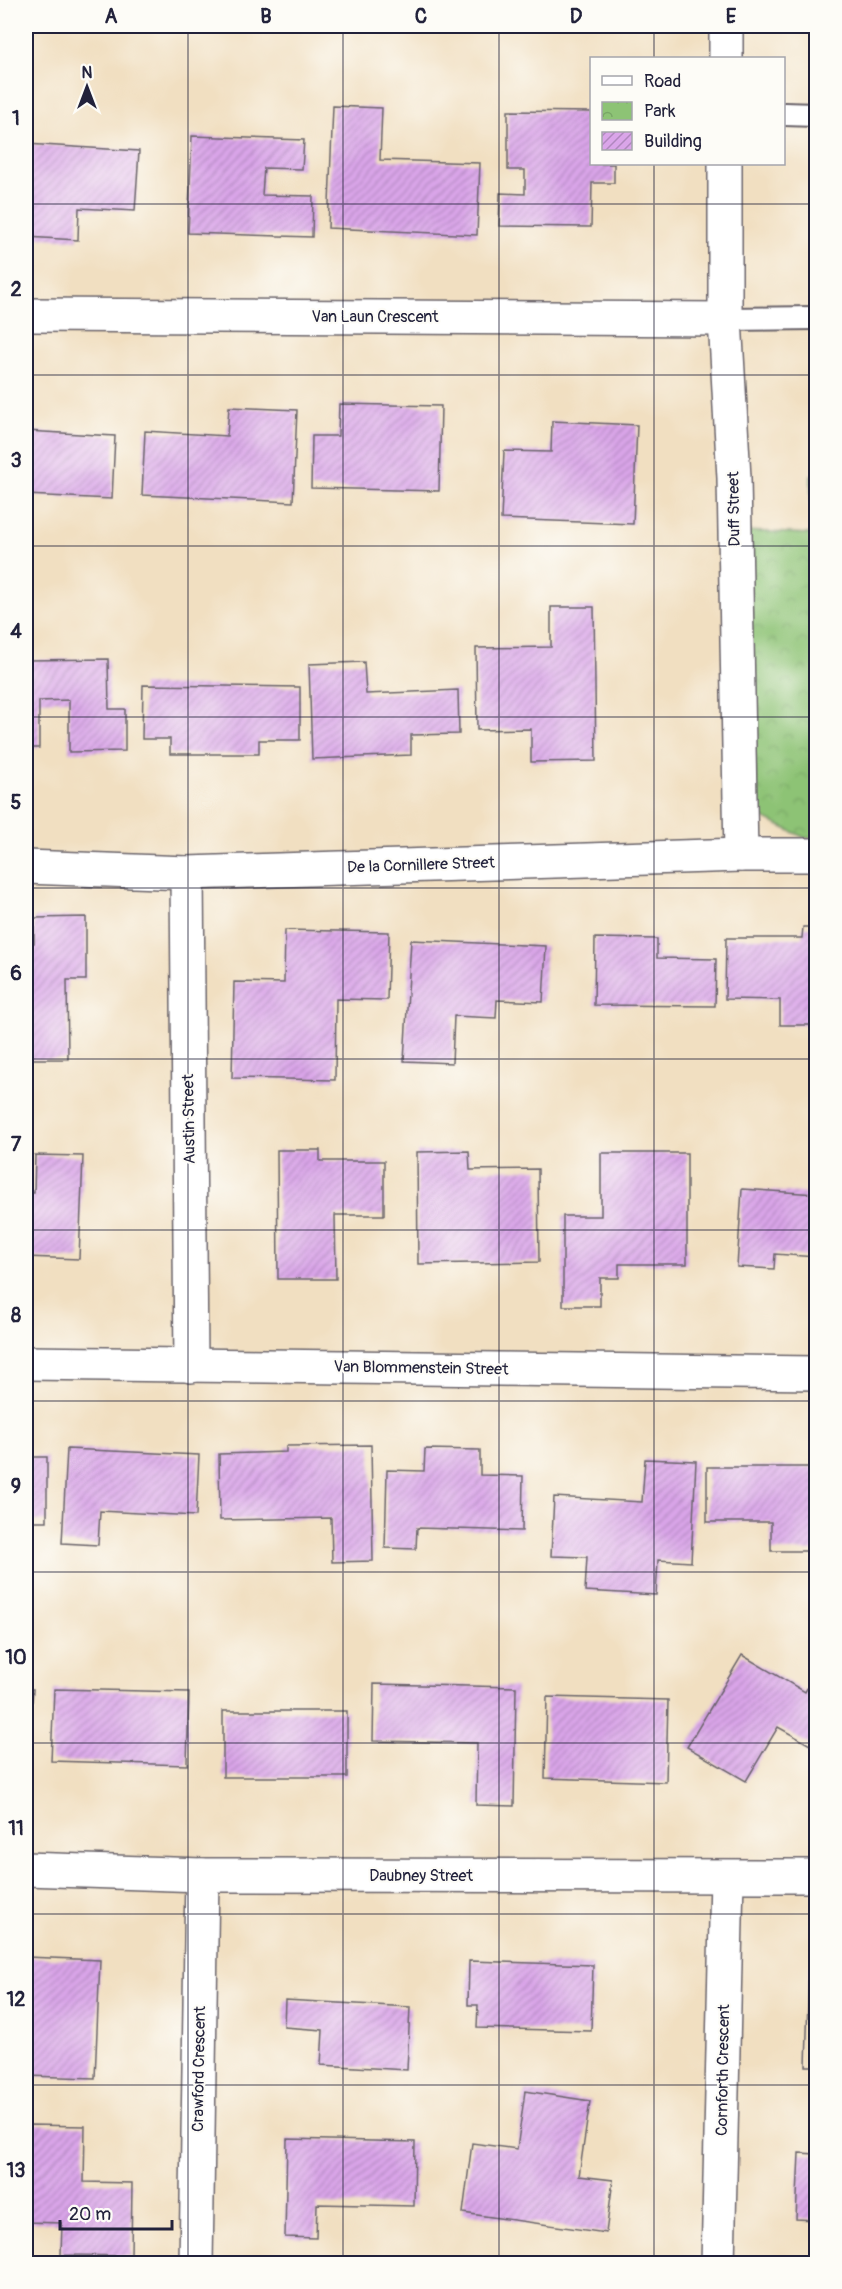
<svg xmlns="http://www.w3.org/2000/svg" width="842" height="2289" font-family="Pangolin,sans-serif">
<defs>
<pattern id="park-crowns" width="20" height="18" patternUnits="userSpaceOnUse" patternTransform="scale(1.5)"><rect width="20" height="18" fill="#8dc375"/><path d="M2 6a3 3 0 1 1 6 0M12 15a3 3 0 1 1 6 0" fill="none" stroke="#79a766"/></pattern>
<pattern id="building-hatch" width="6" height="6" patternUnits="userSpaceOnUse" patternTransform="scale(1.5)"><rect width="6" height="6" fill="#daa5e9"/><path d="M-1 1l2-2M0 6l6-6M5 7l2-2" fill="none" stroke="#b086be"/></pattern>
</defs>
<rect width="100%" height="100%" fill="#fdfcf7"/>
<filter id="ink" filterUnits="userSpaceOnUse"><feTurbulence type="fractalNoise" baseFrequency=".0167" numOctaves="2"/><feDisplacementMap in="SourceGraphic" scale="12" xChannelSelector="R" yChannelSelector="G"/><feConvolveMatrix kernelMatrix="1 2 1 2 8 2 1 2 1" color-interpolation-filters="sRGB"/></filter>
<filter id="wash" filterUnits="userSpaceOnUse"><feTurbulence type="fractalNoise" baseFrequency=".008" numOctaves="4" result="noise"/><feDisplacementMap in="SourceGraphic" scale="24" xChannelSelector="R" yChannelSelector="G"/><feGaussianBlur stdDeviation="1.35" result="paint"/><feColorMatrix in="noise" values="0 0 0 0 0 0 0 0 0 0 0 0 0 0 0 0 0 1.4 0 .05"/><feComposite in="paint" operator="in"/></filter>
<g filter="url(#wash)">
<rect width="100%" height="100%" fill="#f1dfc1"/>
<polygon fill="url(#park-crowns)" stroke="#587258" stroke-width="1.5" points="811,476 816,476 816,838 805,838 757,815 743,531 812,534"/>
<g id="blocks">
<g fill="url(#building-hatch)">
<polygon points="333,106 382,108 380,160 480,163 477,235 328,228"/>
<polygon points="508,111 592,112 592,164 614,164 614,183 592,183 591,227 499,226 500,193 525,194 525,170 508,170"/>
<polygon points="192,136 304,140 302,169 264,168 262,195 313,196 312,237 188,233"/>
<polygon points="26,144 139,151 135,211 79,208 78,240 26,237"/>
<polygon points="339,404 441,406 439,491 311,488 312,436 338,436"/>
<polygon points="229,407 297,410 293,502 142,495 145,431 227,436"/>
<polygon points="552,421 637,425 633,524 501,519 504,451 551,452"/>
<polygon points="26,431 115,436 112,499 26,495"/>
<polygon points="551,607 594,607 596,761 531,762 531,729 477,730 476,648 551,647"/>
<polygon points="108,659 109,709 125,709 125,751 69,752 69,700 39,701 39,748 26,748 26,660"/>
<polygon points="364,662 366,694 458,690 459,734 411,735 411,755 312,759 309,664"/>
<polygon points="143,685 300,687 300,740 259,740 259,754 170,754 170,739 142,739"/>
<polygon points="86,917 86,980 67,980 68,1059 26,1059 26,943 34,943 34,918"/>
<polygon points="803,927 816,927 816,1025 780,1025 780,1000 725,999 726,938 802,938"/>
<polygon points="285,930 389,932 387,1000 336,999 335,1080 232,1078 234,982 284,983"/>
<polygon points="595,938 657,939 657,958 716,959 715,1006 594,1005"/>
<polygon points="411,940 546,946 543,1002 497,1000 496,1018 454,1016 452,1063 404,1061"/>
<polygon points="277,1150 320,1150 320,1161 384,1161 384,1215 335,1215 336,1279 278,1279"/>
<polygon points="469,1151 470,1170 538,1169 539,1262 418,1264 417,1152"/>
<polygon points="601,1153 687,1153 687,1264 619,1264 619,1278 600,1278 600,1306 563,1306 563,1216 601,1216"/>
<polygon points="35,1155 83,1156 79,1259 26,1257 26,1193 34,1193"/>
<polygon points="742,1189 816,1194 816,1257 775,1254 774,1269 737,1267"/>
<polygon points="371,1445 373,1561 332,1562 331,1518 220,1520 219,1454 286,1452 286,1446"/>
<polygon points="67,1449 199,1455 196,1516 100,1511 98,1545 62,1543"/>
<polygon points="425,1449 480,1450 480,1475 523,1476 522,1531 417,1528 416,1549 385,1548 387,1470 424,1471"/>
<rect x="26" y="1457" width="21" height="64"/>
<polygon points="645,1459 696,1461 691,1562 658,1560 656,1595 585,1591 587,1557 551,1556 554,1497 642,1502"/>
<polygon points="707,1467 816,1467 816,1551 771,1551 771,1522 707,1522"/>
<polygon points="742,1655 805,1692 816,1673 816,1734 810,1745 778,1727 746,1781 687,1747"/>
<polygon points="374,1684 516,1687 514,1806 476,1805 477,1743 373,1741"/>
<polygon points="26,1689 33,1689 29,1750 26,1750"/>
<polygon points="54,1689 189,1692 187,1765 51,1761"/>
<polygon points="547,1697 668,1700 666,1782 545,1778"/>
<rect x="223" y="1711" width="124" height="66"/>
<polygon points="26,1957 100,1960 95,2078 26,2076 28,2014 26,2014"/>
<polygon points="469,1961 593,1965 591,2031 477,2028 478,2005 468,2005"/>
<polygon points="809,1966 816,1966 816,2066 806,2066"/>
<polygon points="285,2000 410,2007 407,2070 321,2065 323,2030 284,2027"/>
<polygon points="525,2091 590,2101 579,2176 613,2180 606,2233 463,2213 472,2143 517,2149"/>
<polygon points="29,2125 85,2126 84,2182 132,2183 131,2256 61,2255 62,2223 26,2222 26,2141 29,2141"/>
<polygon points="287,2139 415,2142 414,2206 317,2204 316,2238 285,2237"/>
<polygon points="799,2153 816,2154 816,2220 796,2219"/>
</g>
</g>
</g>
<g filter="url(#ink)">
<use href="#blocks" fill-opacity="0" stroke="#6a646a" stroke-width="1.5"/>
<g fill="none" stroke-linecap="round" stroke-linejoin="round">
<g stroke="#6a646a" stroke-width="26">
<g id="service">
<polyline points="784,114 816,115"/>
<polyline points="725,319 816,318"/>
</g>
</g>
<g stroke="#6a646a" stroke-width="36">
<g id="minor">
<polyline points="726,58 726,26"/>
<polyline points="725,164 725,319 734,478 741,855"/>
<polyline points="26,315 725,319"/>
<polyline points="26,867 187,873 741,855 816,855"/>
<polyline points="187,873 191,1366"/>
<polyline points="26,1363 816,1373"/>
<polyline points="26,1869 202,1875 816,1876"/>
<polyline points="196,2264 202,1875"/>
<polyline points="718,2264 727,1877"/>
</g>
</g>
<use href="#service" stroke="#fff" stroke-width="22"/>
<use href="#minor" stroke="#fff" stroke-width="33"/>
</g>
</g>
<path fill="none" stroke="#22223b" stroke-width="1.5" stroke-opacity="0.55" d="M188,26v2238M343,26v2238M499,26v2238M654,26v32M654,164v2100M26,204h790M26,375h790M26,546h790M26,717h790M26,888h790M26,1059h790M26,1230h790M26,1401h790M26,1572h790M26,1743h790M26,1914h790M26,2085h790"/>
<g text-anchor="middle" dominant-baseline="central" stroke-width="4.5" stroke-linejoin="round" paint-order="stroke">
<g font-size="16" fill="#22223b" stroke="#fdfcf7">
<text x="375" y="317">Van Laun Crescent</text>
<text transform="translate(734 509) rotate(-91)">Duff Street</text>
<text transform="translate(421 865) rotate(-2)">De la Cornillere Street</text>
<text transform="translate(189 1119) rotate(-91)">Austin Street</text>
<text transform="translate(421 1368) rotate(1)">Van Blommenstein Street</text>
<text x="421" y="1876">Daubney Street</text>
<text transform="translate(199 2069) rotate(-89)">Crawford Crescent</text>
<text transform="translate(723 2070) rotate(-89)">Cornforth Crescent</text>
</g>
</g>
<rect width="842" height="2289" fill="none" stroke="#fdfcf7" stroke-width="66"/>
<rect x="590" y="57" width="195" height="108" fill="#fdfcf7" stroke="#a5a5ac" stroke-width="1.5"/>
<rect x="602" y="76" width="30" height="9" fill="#ffffff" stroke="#a5a5ac" stroke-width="1.5"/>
<text x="644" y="87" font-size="18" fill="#22223b">Road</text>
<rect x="602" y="102" width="30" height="18" fill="url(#park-crowns)" stroke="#a5a5ac" stroke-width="1.5"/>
<text x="644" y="117" font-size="18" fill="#22223b">Park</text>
<rect x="602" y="132" width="30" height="18" fill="url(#building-hatch)" stroke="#a5a5ac" stroke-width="1.5"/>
<text x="644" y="147" font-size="18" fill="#22223b">Building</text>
<g transform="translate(87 87)" stroke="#fdfcf7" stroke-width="4.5" paint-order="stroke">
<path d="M0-4.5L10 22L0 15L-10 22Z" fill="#22223b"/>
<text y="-9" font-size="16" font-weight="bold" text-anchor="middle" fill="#22223b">N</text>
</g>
<path d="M60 2220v9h112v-9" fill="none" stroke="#22223b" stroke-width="3"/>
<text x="69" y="2220" font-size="18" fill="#22223b" stroke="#fdfcf7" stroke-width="4.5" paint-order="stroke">20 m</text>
<rect x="33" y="33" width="776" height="2223" fill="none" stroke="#22223b" stroke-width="2"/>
<g font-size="20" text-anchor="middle" font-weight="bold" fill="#22223b">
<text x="111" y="23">A</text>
<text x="266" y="23">B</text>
<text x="421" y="23">C</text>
<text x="576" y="23">D</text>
<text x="731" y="23">E</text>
<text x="16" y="125">1</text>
<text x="16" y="296">2</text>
<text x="16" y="467">3</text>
<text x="16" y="638">4</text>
<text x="16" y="809">5</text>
<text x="16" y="980">6</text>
<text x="16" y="1151">7</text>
<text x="16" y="1322">8</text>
<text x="16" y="1493">9</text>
<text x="16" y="1664">10</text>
<text x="16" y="1835">11</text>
<text x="16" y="2006">12</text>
<text x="16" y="2177">13</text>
</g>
</svg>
